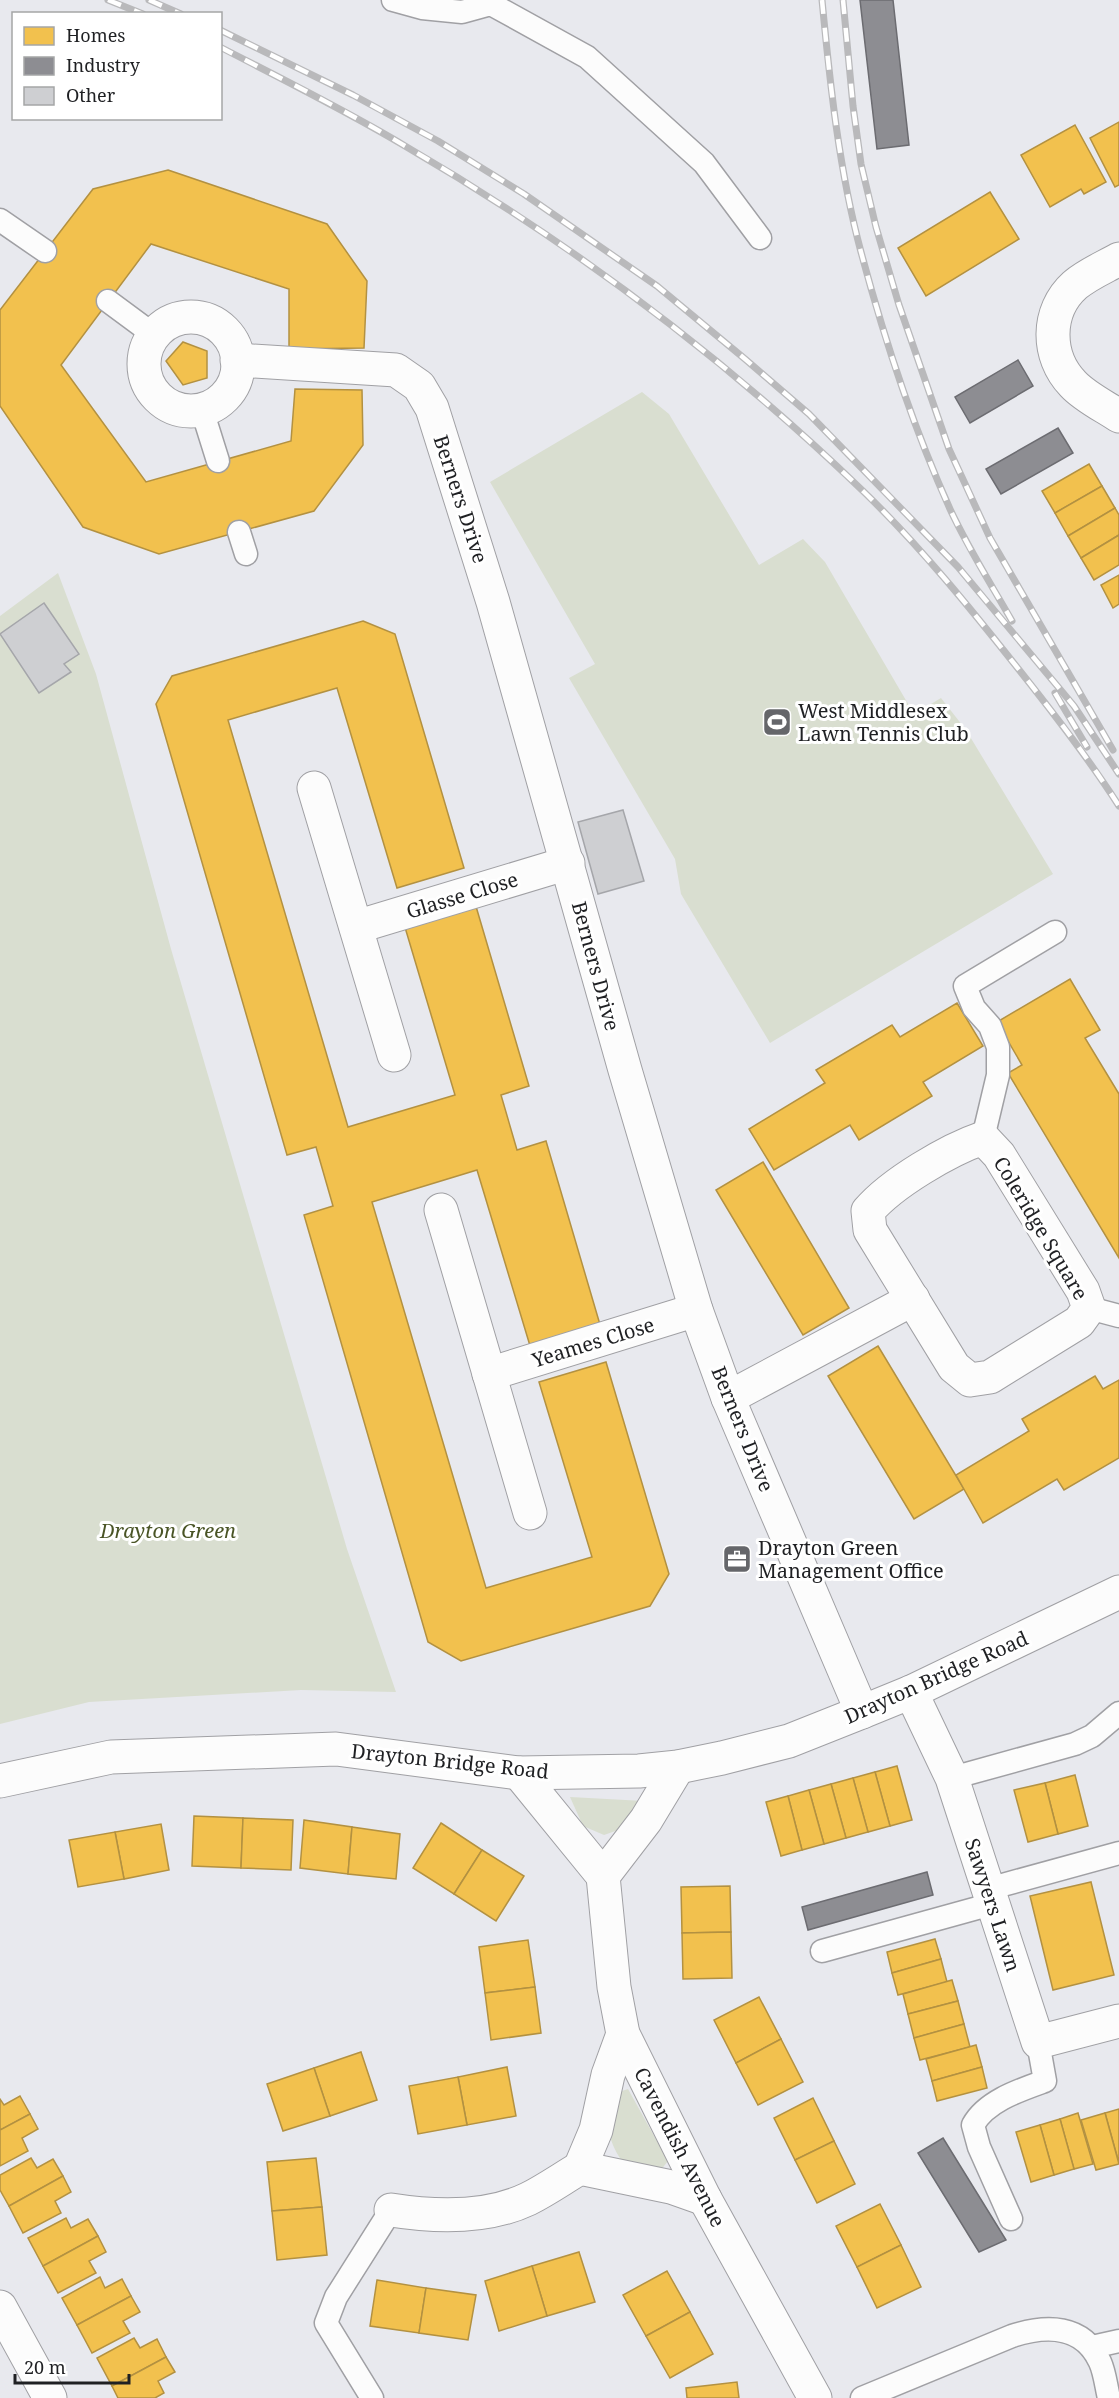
<svg xmlns="http://www.w3.org/2000/svg" width="1119" height="2398" font-family="'Noto Serif',serif">
<rect width="100%" height="100%" fill="#e8e9ee"/>
<g fill="#d9ded0">
<polygon points="642,392 669,414 759,565 803,539 825,562 914,714 941,698 966,730 1053,874 770,1043 681,894 675,859 569,678 595,664 490,482"/>
<polygon points="58,573 96,674 171,949 347,1549 396,1692 301,1690 89,1702 0,1724 0,616"/>
<polygon points="570,1797 644,1801 624,1828 604,1835 583,1826"/>
<path d="M628,2089l40,72 -8,10 -38,-10c-16,-23 -14,-38 -15,-65z"/>
</g>
<g fill="#f2c14e" stroke="#b39141" stroke-width="1.5">
<polygon points="1119,122 1119,185 1115,187 1090,138"/>
<polygon points="1075,125 1106,182 1084,194 1081,189 1050,207 1021,155"/>
<polygon points="168,170 327,224 367,281 364,348 289,349 289,289 151,244 61,365 146,482 291,441 295,389 362,390 363,445 314,511 159,554 83,527 0,406 0,310 93,189"/>
<polygon points="990,192 1019,239 926,296 898,248"/>
<polygon points="183,342 207,351 207,378 183,385 166,361"/>
<polygon points="1089,464 1102,486 1055,513 1042,491"/>
<polygon points="1102,486 1115,508 1068,536 1055,513"/>
<polygon points="1115,508 1119,515 1119,535 1081,558 1068,536"/>
<polygon points="1119,535 1119,565 1094,580 1081,558"/>
<polygon points="1119,575 1119,604 1113,608 1101,585"/>
<polygon points="363,621 395,634 464,868 397,888 337,688 228,720 348,1127 455,1095 404,924 475,903 529,1086 501,1095 517,1150 546,1141 601,1328 531,1349 477,1170 372,1202 486,1588 592,1557 539,1382 606,1362 669,1574 650,1606 461,1661 428,1642 304,1215 333,1206 316,1147 287,1155 156,704 172,676"/>
<polygon points="1070,979 1100,1030 1085,1038 1119,1094 1119,1258 1008,1073 1022,1065 997,1022"/>
<polygon points="957,1003 983,1046 923,1082 932,1096 859,1140 850,1125 774,1170 749,1129 825,1083 816,1070 892,1025 900,1037"/>
<polygon points="763,1162 849,1308 803,1335 716,1190"/>
<polygon points="878,1346 964,1489 914,1519 828,1376"/>
<polygon points="1095,1376 1103,1389 1119,1380 1119,1458 1064,1490 1057,1479 983,1523 956,1475 1029,1431 1022,1419"/>
<polygon points="897,1766 912,1820 890,1826 875,1772"/>
<polygon points="875,1772 890,1826 868,1832 853,1778"/>
<polygon points="1075,1775 1088,1826 1058,1834 1045,1783"/>
<polygon points="853,1778 868,1832 846,1838 831,1784"/>
<polygon points="1045,1783 1058,1834 1028,1842 1014,1790"/>
<polygon points="831,1784 846,1838 824,1844 809,1790"/>
<polygon points="809,1790 824,1844 802,1850 788,1796"/>
<polygon points="788,1796 802,1850 781,1856 766,1802"/>
<polygon points="194,1816 243,1818 241,1868 192,1866"/>
<polygon points="243,1818 293,1820 291,1870 241,1868"/>
<polygon points="304,1820 352,1827 348,1874 300,1868"/>
<polygon points="441,1823 482,1850 454,1894 413,1868"/>
<polygon points="161,1824 169,1870 124,1879 115,1832"/>
<polygon points="352,1827 400,1834 396,1879 348,1874"/>
<polygon points="115,1832 124,1879 78,1887 69,1840"/>
<polygon points="482,1850 524,1876 496,1921 454,1894"/>
<polygon points="1091,1882 1114,1975 1053,1990 1030,1896"/>
<polygon points="730,1886 731,1932 682,1933 681,1887"/>
<polygon points="731,1932 732,1978 683,1979 682,1933"/>
<polygon points="935,1939 941,1959 892,1973 887,1952"/>
<polygon points="528,1940 535,1987 485,1993 479,1947"/>
<polygon points="941,1959 947,1982 898,1995 892,1973"/>
<polygon points="952,1980 958,2001 908,2014 903,1994"/>
<polygon points="535,1987 541,2033 491,2040 485,1993"/>
<polygon points="759,1997 781,2039 736,2063 714,2020"/>
<polygon points="958,2001 964,2024 914,2038 908,2014"/>
<polygon points="964,2024 970,2047 920,2060 914,2038"/>
<polygon points="781,2039 803,2082 758,2105 736,2063"/>
<polygon points="976,2045 982,2067 932,2081 926,2059"/>
<polygon points="361,2052 377,2100 330,2116 314,2068"/>
<polygon points="507,2067 516,2116 467,2125 458,2077"/>
<polygon points="982,2067 987,2088 937,2101 932,2081"/>
<polygon points="314,2068 330,2116 283,2131 267,2084"/>
<polygon points="458,2077 467,2125 418,2134 409,2086"/>
<polygon points="20,2096 30,2114 0,2130 0,2099 4,2105"/>
<polygon points="813,2098 834,2141 795,2160 774,2118"/>
<polygon points="1119,2109 1119,2163 1105,2113"/>
<polygon points="1078,2113 1093,2164 1074,2169 1060,2119"/>
<polygon points="1105,2113 1119,2164 1096,2170 1081,2120"/>
<polygon points="30,2114 38,2129 22,2138 28,2151 0,2166 0,2130"/>
<polygon points="1060,2119 1074,2169 1054,2175 1040,2125"/>
<polygon points="1040,2125 1054,2175 1031,2182 1016,2132"/>
<polygon points="834,2141 855,2184 817,2203 795,2160"/>
<polygon points="31,2158 37,2168 53,2159 63,2176 9,2206 0,2190 0,2175"/>
<polygon points="316,2158 322,2207 272,2211 267,2162"/>
<polygon points="63,2176 71,2192 55,2201 61,2213 23,2233 9,2206"/>
<polygon points="880,2204 901,2245 857,2267 836,2226"/>
<polygon points="322,2207 327,2255 277,2260 272,2211"/>
<polygon points="66,2218 71,2228 88,2219 98,2236 43,2266 28,2238"/>
<polygon points="98,2236 106,2252 89,2261 96,2273 58,2293 43,2266"/>
<polygon points="901,2245 921,2287 877,2308 857,2267"/>
<polygon points="579,2252 595,2302 547,2316 532,2266"/>
<polygon points="532,2266 547,2316 499,2331 485,2281"/>
<polygon points="667,2271 690,2312 646,2336 623,2295"/>
<polygon points="100,2277 105,2288 122,2279 131,2296 77,2325 62,2298"/>
<polygon points="377,2280 426,2288 419,2333 370,2326"/>
<polygon points="426,2288 476,2295 468,2340 419,2333"/>
<polygon points="131,2296 140,2312 123,2321 130,2333 92,2353 77,2325"/>
<polygon points="690,2312 713,2354 670,2378 646,2336"/>
<polygon points="134,2338 140,2348 157,2339 166,2357 112,2386 97,2358"/>
<polygon points="166,2357 175,2372 158,2381 164,2393 155,2398 118,2398 112,2386"/>
<polygon points="737,2382 739,2398 687,2398 686,2388"/>
</g>
<g fill="#8d8d92" stroke="#6c6c71" stroke-width="1.5">
<polygon points="860,0 893,0 909,145 877,149"/>
<polygon points="1018,360 1033,386 970,423 955,397"/>
<polygon points="1058,428 1073,453 1001,494 986,469"/>
<polygon points="927,1872 933,1895 808,1930 802,1907"/>
<polygon points="943,2138 1006,2240 979,2252 918,2153"/>
</g>
<g fill="#cecfd2" stroke="#a5a6aa" stroke-width="1.5">
<polygon points="44,603 79,654 64,664 71,672 39,693 0,634"/>
<polygon points="623,810 644,881 598,894 578,822"/>
</g>
<g fill="none" stroke-linecap="round" stroke-linejoin="round">
<g stroke="#a0a0a4" stroke-width="25">
<g id="service">
<polyline points="393,0 422,8 462,12 491,4 587,57 704,163 760,238"/>
<polyline points="0,220 45,251"/>
<polyline points="108,301 154,335"/>
<polyline points="202,410 218,461"/>
<polyline points="239,532 246,554"/>
<polyline points="983,1138 998,1075 998,1047 990,1026 974,1008 965,986 1055,932"/>
<polyline points="1089,1308 1119,1316"/>
<polyline points="952,1778 1075,1744 1092,1736 1119,1713"/>
<polyline points="988,1889 1119,1853"/>
<polyline points="822,1951 992,1904"/>
<path d="M1011,2219l-32,-72 -6,-22c13,-24 47,-35 72,-44l-7,-39"/>
<polyline points="1092,2347 1119,2341"/>
<polyline points="372,2398 326,2323 336,2297 391,2210"/>
<path d="M862,2398l150,-62c34,-11 71,-12 88,26 5,11 6,24 9,36"/>
</g>
</g>
<g stroke="#a0a0a4" stroke-width="35">
<g id="minor">
<path d="M1119,259c-14,8 -31,15 -44,26 -29,26 -29,71 -2,99 12,13 31,22 46,32"/>
<circle cx="191" cy="364" r="47"/>
<polyline points="237,360 396,370 419,386 432,408 493,602 625,1070 696,1310 728,1398 862,1712"/>
<polyline points="314,788 394,1055"/>
<polyline points="356,927 568,863"/>
<path d="M983,1138l16,17 84,136 6,17 -10,14 -89,55 -20,3 -16,-13 -84,-137 -2,-19c24,-28 80,-61 115,-73z"/>
<polyline points="441,1210 530,1513"/>
<polyline points="489,1374 696,1310"/>
<polyline points="728,1398 913,1299"/>
<polyline points="911,1692 952,1778 1038,2042 1119,2021"/>
<polyline points="678,1767 646,1820 603,1876 614,1987 623,2034 705,2199 815,2398"/>
<polyline points="519,1773 603,1876"/>
<polyline points="0,1781 111,1757 336,1749 519,1773 639,1771 678,1767 722,1758 789,1741 862,1712 911,1692 1119,1592"/>
<polyline points="580,2168 596,2130 608,2075 623,2034"/>
<path d="M391,2210c44,7 95,9 137,-11 18,-9 35,-21 52,-31l91,19 34,12"/>
<polyline points="0,2307 50,2398"/>
</g>
</g>
<use href="#service" stroke="#fcfcfc" stroke-width="22"/>
<use href="#minor" stroke="#fcfcfc" stroke-width="33"/>
<g stroke="#b9b9bb" stroke-width="7">
<g id="rail">
<polyline points="108,0 143,14"/>
<polyline points="149,0 181,14"/>
<path d="M822,0c8,84 17,170 39,252 23,86 52,175 89,257 18,39 41,75 62,112"/>
<polyline points="843,0 853,106 861,164 876,227 899,305 949,449 990,538 1113,750"/>
<polyline points="220,30 353,95 438,141 524,194 657,286 745,359 809,414 958,567 1074,706 1119,774"/>
<path d="M220,47c62,32 125,63 185,99 165,96 320,212 458,345 57,55 108,118 157,180 35,44 69,88 99,135"/>
<polyline points="1055,693 1087,747"/>
</g>
</g>
<use href="#rail" stroke="#fff" stroke-width="4.5" stroke-dasharray="14" stroke-linecap="butt"/>
</g>
<defs>
<g id="stadium-square" transform="scale(1.5)"><rect x="-9" y="-9" width="18" height="18" rx="4" fill="#65666a" stroke="#fff"/><path d="M0-5a6.5 5 0 1 0 0 10a6.5 5 0 1 0 0-10ZM-3.5-1.8h7v3.6h-7Z" fill="#fff"/></g>
<g id="office-square" transform="scale(1.5)"><rect x="-9" y="-9" width="18" height="18" rx="4" fill="#65666a" stroke="#fff"/><path d="M-6-3h4V-5.5h4V-3h4V5H-6ZM-1-4.5V-3h2v-1.5ZM-6 0V1H6V0Z" fill="#fff"/></g>
</defs>
<g fill-rule="evenodd">
<use href="#stadium-square" x="777" y="722"/>
<use href="#office-square" x="737" y="1559"/>
</g>
<g text-anchor="middle" dominant-baseline="central" stroke-width="6" stroke-linejoin="round" paint-order="stroke">
<g font-size="20" fill="#1f2023" stroke="#fff">
<text transform="translate(461 499) rotate(72)">Berners Drive</text>
<text transform="translate(462 895) rotate(-17)">Glasse Close</text>
<text transform="translate(596 966) rotate(75)">Berners Drive</text>
<text transform="translate(1041 1228) rotate(59)">Coleridge Square</text>
<text transform="translate(593 1342) rotate(-17)">Yeames Close</text>
<text transform="translate(743 1429) rotate(68)">Berners Drive</text>
<text transform="translate(936 1677) rotate(-24)">Drayton Bridge Road</text>
<text transform="translate(450 1761) rotate(6)">Drayton Bridge Road</text>
<text transform="translate(993 1905) rotate(72)">Sawyers Lawn</text>
<text transform="translate(680 2147) rotate(63)">Cavendish Avenue</text>
</g>
<g font-size="20" fill="#1f2023" stroke="#fff" text-anchor="start">
<text x="798" y="710">West Middlesex<tspan x="798" dy="23">Lawn Tennis Club</tspan></text>
<text x="758" y="1547">Drayton Green<tspan x="758" dy="23">Management Office</tspan></text>
</g>
<g font-size="20" font-style="italic" fill="#495425" stroke="#fff">
<text x="168" y="1530">Drayton Green</text>
</g>
</g>
<rect x="12" y="12" width="210" height="108" fill="#ffffff" stroke="#a5a6a7" stroke-width="1.5"/>
<rect x="24" y="27" width="30" height="18" fill="#f2c14e" stroke="#a5a6a7" stroke-width="1.5"/>
<text x="66" y="42" font-size="18" fill="#1f2023">Homes</text>
<rect x="24" y="57" width="30" height="18" fill="#8d8d92" stroke="#a5a6a7" stroke-width="1.5"/>
<text x="66" y="72" font-size="18" fill="#1f2023">Industry</text>
<rect x="24" y="87" width="30" height="18" fill="#cecfd2" stroke="#a5a6a7" stroke-width="1.5"/>
<text x="66" y="102" font-size="18" fill="#1f2023">Other</text>
<path d="M15 2374v9h114v-9" fill="none" stroke="#1f2023" stroke-width="3"/>
<text x="24" y="2374" font-size="18" fill="#1f2023" stroke="#ffffff" stroke-width="4.5" paint-order="stroke">20 m</text>
</svg>
